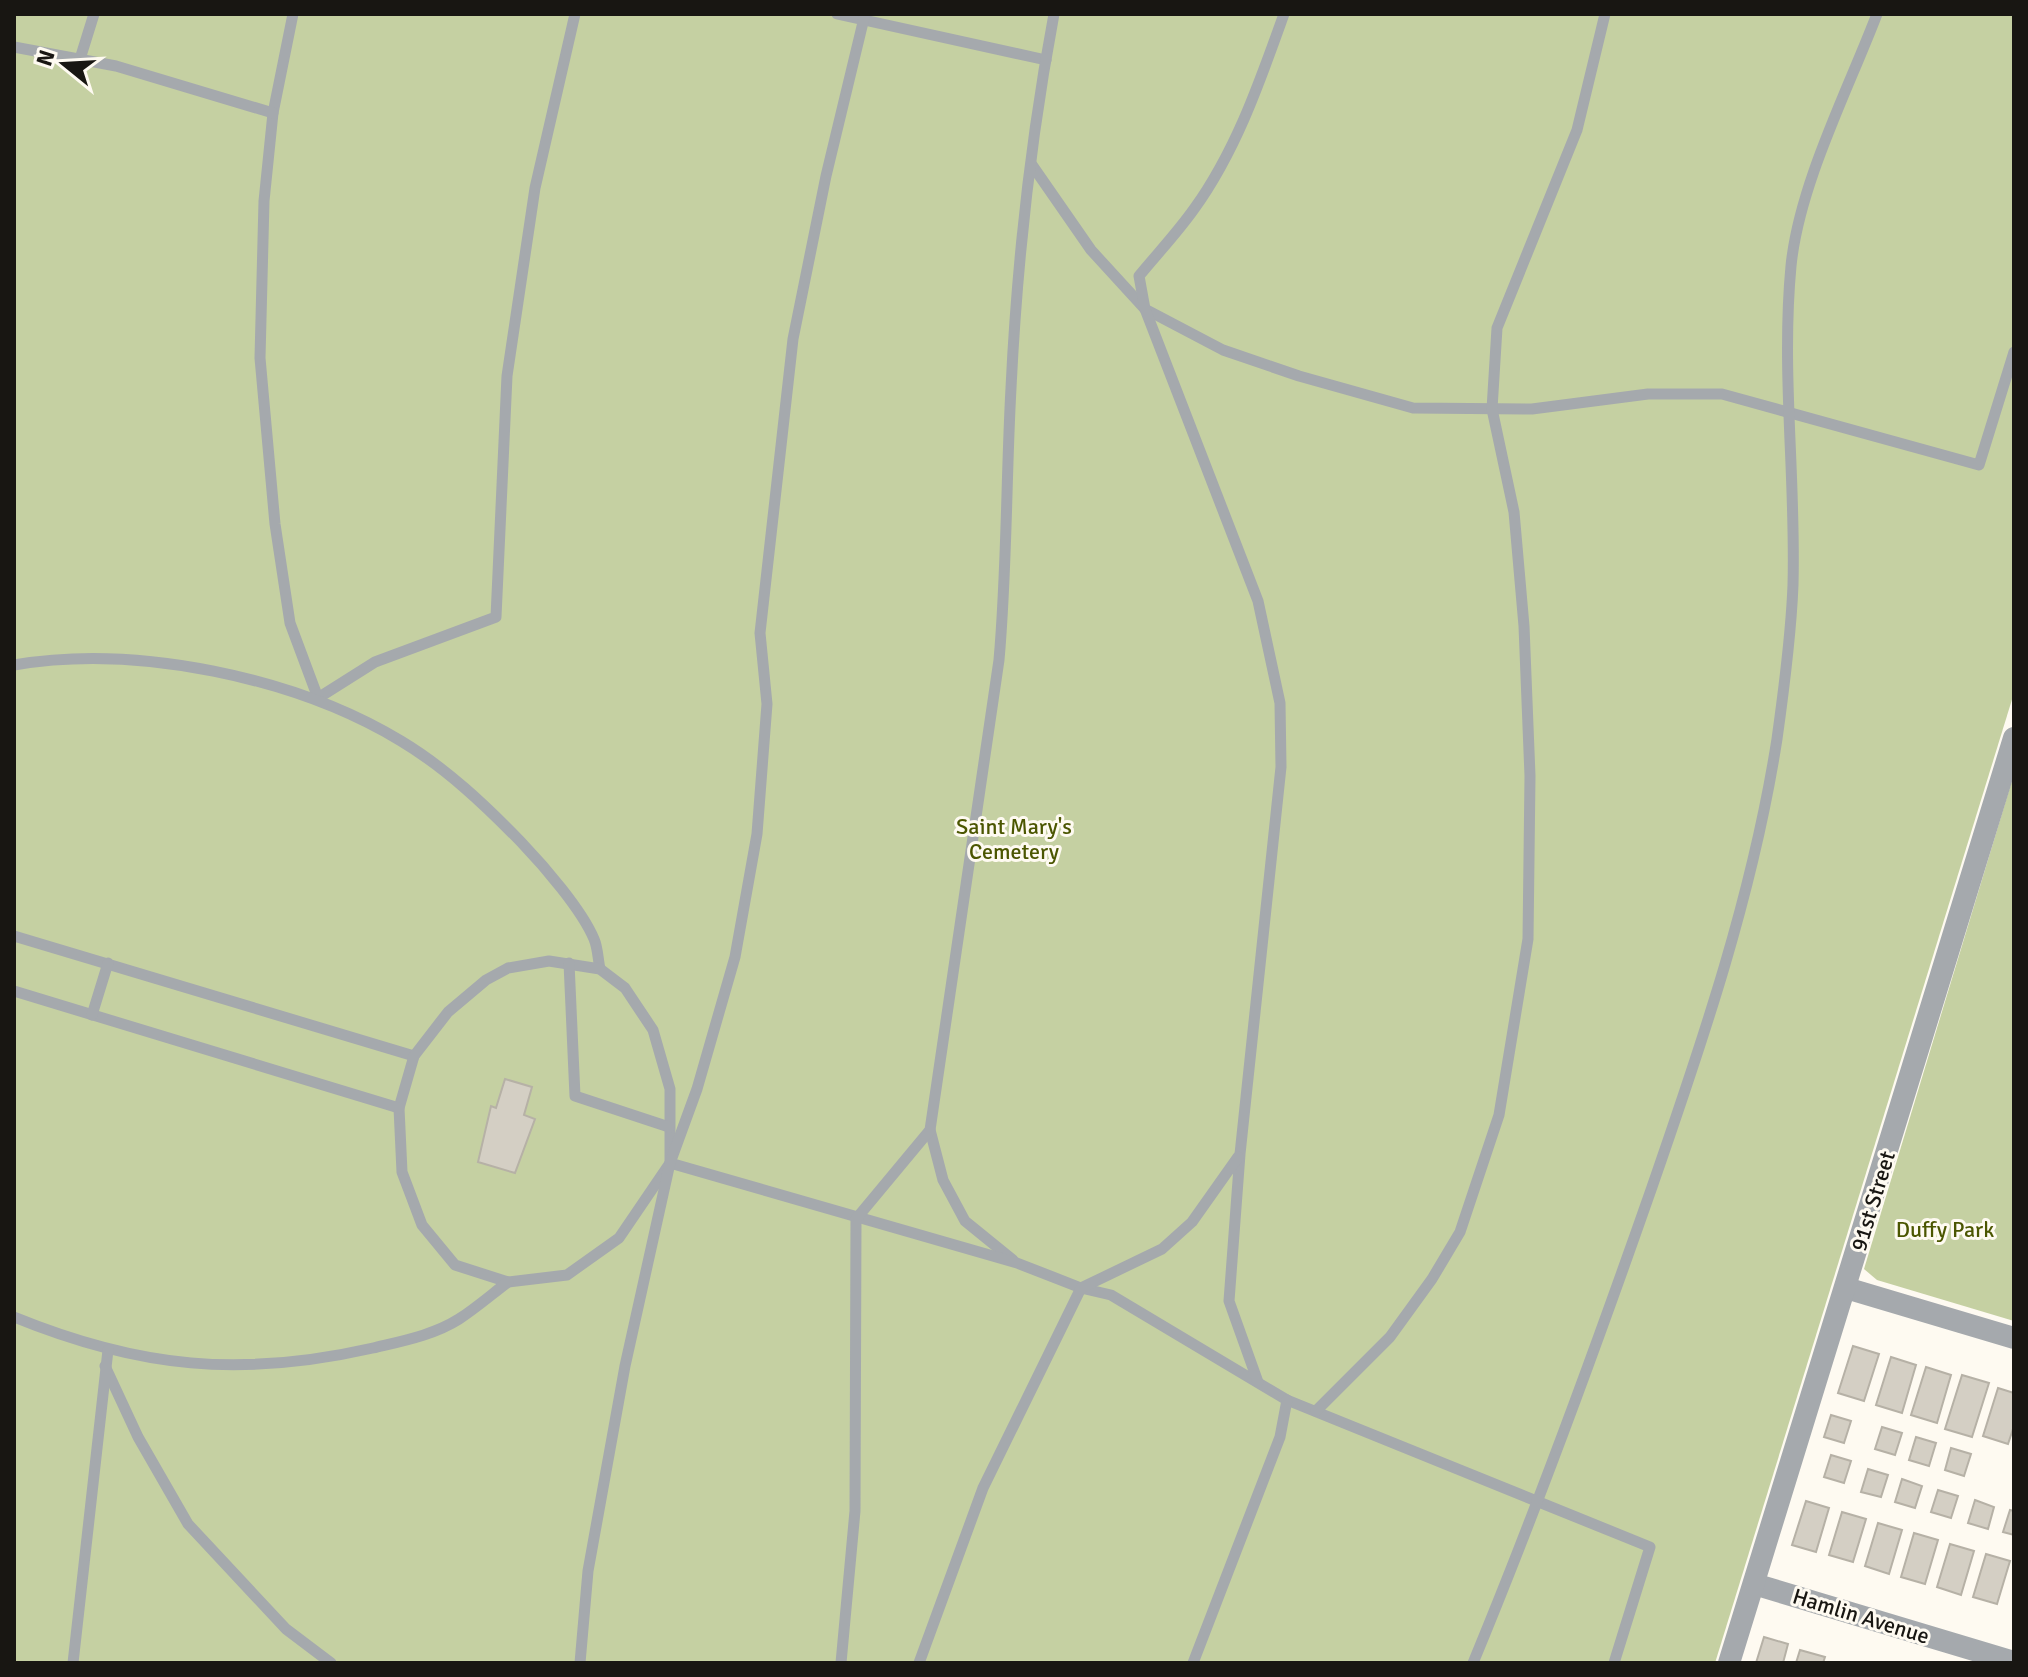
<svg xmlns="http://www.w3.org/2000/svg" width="2028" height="1677" font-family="Signika,sans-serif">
<rect width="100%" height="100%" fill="#fefaf1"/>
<g fill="#c5d0a2">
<polygon points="14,14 2014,14 2014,693 1715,1663 14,1663"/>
<polygon points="2014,774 2014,1321 1877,1280 1864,1269"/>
</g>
<g fill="#d4cfc4" stroke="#b6b1a6" stroke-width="2">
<polygon points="505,1079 532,1087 524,1115 535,1119 515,1173 478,1162 491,1106 496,1108"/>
<polygon points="1853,1346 1879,1354 1864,1401 1838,1393"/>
<polygon points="1891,1357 1916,1365 1902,1413 1876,1405"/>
<polygon points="1926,1367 1951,1375 1937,1423 1911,1415"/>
<polygon points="1962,1375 1989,1383 1972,1437 1945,1429"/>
<polygon points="1998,1388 2014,1393 2014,1426 2008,1444 1983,1436"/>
<polygon points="1831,1415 1851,1421 1844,1443 1824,1437"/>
<polygon points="1882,1427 1902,1433 1895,1455 1875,1449"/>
<polygon points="1916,1437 1936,1443 1929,1466 1909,1460"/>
<polygon points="1951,1448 1971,1454 1964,1476 1945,1470"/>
<polygon points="1831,1455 1851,1461 1844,1483 1824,1477"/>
<polygon points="1868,1469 1888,1475 1881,1497 1861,1492"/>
<polygon points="1902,1479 1922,1486 1915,1508 1895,1502"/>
<polygon points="1938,1490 1958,1496 1951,1518 1931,1512"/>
<polygon points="1975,1500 1994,1507 1988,1529 1968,1523"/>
<polygon points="1806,1501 1829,1508 1816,1552 1792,1545"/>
<polygon points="2010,1510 2014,1511 2014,1535 2003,1532"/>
<polygon points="1842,1512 1866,1519 1853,1562 1829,1555"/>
<polygon points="1878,1523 1902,1530 1889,1574 1865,1566"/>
<polygon points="1914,1533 1938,1540 1925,1584 1901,1577"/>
<polygon points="1950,1544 1974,1551 1961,1595 1937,1587"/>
<polygon points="1986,1554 2010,1561 1997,1604 1973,1597"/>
<polygon points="1764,1637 1788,1644 1783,1663 1756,1663"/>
<polygon points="1800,1650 1825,1657 1823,1663 1796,1663"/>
</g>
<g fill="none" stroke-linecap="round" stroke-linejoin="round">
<g stroke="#a5a9ad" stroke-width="11">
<polyline points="293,14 273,113 264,201 260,358 275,524 290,623 318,698 375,662 496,617 507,376 535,188 575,14"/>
<polyline points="837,14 1046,60"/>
<polyline points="14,47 116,66 273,113"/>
<polyline points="80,59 94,14"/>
<polyline points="1032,165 1091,250 1145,309 1223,350 1299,376 1413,408 1532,409 1648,394 1722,394 1979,465 2014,352"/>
<path d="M14,665c122,-21 281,12 387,76 45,27 84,64 120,101 23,24 61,68 73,97 4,9 4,21 6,30"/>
<polyline points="14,936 414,1056"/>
<polygon points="549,961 600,969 625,988 653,1030 670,1089 670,1163 619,1238 567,1275 508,1282 455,1265 422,1225 402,1172 399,1108 414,1056 448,1012 486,980 508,968"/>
<polyline points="569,963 575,1096 669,1127"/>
<polyline points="14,991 399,1108"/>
<polyline points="92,1015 108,963"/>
<polyline points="930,1130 943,1180 965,1221 1013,1260"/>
<polyline points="670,1163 1017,1263 1081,1288 1111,1295 1287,1400 1650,1547 1614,1663"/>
<path d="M14,1317c125,51 227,61 359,31 29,-7 61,-13 86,-29 17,-11 33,-25 49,-37"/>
<polyline points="105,1366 138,1437 188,1524 286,1629 331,1663"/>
<path d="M1258,1382l-29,-81 11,-147 41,-387 -1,-64 -22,-102 -113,-292 -6,-33c18,-22 38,-43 55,-67 42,-58 66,-128 90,-195"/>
<polyline points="1316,1411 1390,1337 1432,1279 1460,1232 1499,1115 1528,939 1530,776 1524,626 1514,512 1492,409 1497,328 1577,130 1605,14"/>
<polyline points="73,1663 108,1350"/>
<polyline points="580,1663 588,1571 625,1366 670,1163 697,1089 735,957 757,834 767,704 760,633 793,339 826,176 865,14"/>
<path d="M841,1663l14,-152 1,-292 74,-89 69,-470c8,-90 7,-181 12,-272 6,-125 20,-252 43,-374"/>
<polyline points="919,1663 983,1488 1081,1288 1162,1249 1192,1222 1238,1157"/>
<polyline points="1193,1663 1280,1437 1287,1400"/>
<path d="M1473,1663c65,-157 123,-316 179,-476 51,-147 101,-294 125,-448 7,-50 14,-103 16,-154 3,-106 -12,-213 -2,-319 8,-81 57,-176 86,-252"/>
</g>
<g stroke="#a5a9ad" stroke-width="22">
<polyline points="1846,1288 2014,1338"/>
<polyline points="1754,1584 2014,1662"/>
<polyline points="1729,1663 2014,738"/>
</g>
</g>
<g text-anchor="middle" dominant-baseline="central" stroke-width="6" stroke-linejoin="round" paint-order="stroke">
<g font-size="22" fill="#4b5601" stroke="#fefaf1">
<text x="1014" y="826">Saint Mary's<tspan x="1014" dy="25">Cemetery</tspan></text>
<text x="1945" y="1229">Duffy Park</text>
</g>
<g font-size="22" fill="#181612" stroke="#fefaf1">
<text transform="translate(1873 1201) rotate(-73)">91st Street</text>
<text transform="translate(1861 1616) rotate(17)">Hamlin Avenue</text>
</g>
</g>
<rect width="2028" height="1677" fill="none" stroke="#181612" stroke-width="32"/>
<g transform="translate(64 64) rotate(288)" stroke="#fefaf1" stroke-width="6" paint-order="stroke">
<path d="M0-6L14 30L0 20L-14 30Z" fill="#181612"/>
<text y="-12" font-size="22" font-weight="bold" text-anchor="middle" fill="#181612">N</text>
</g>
</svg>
